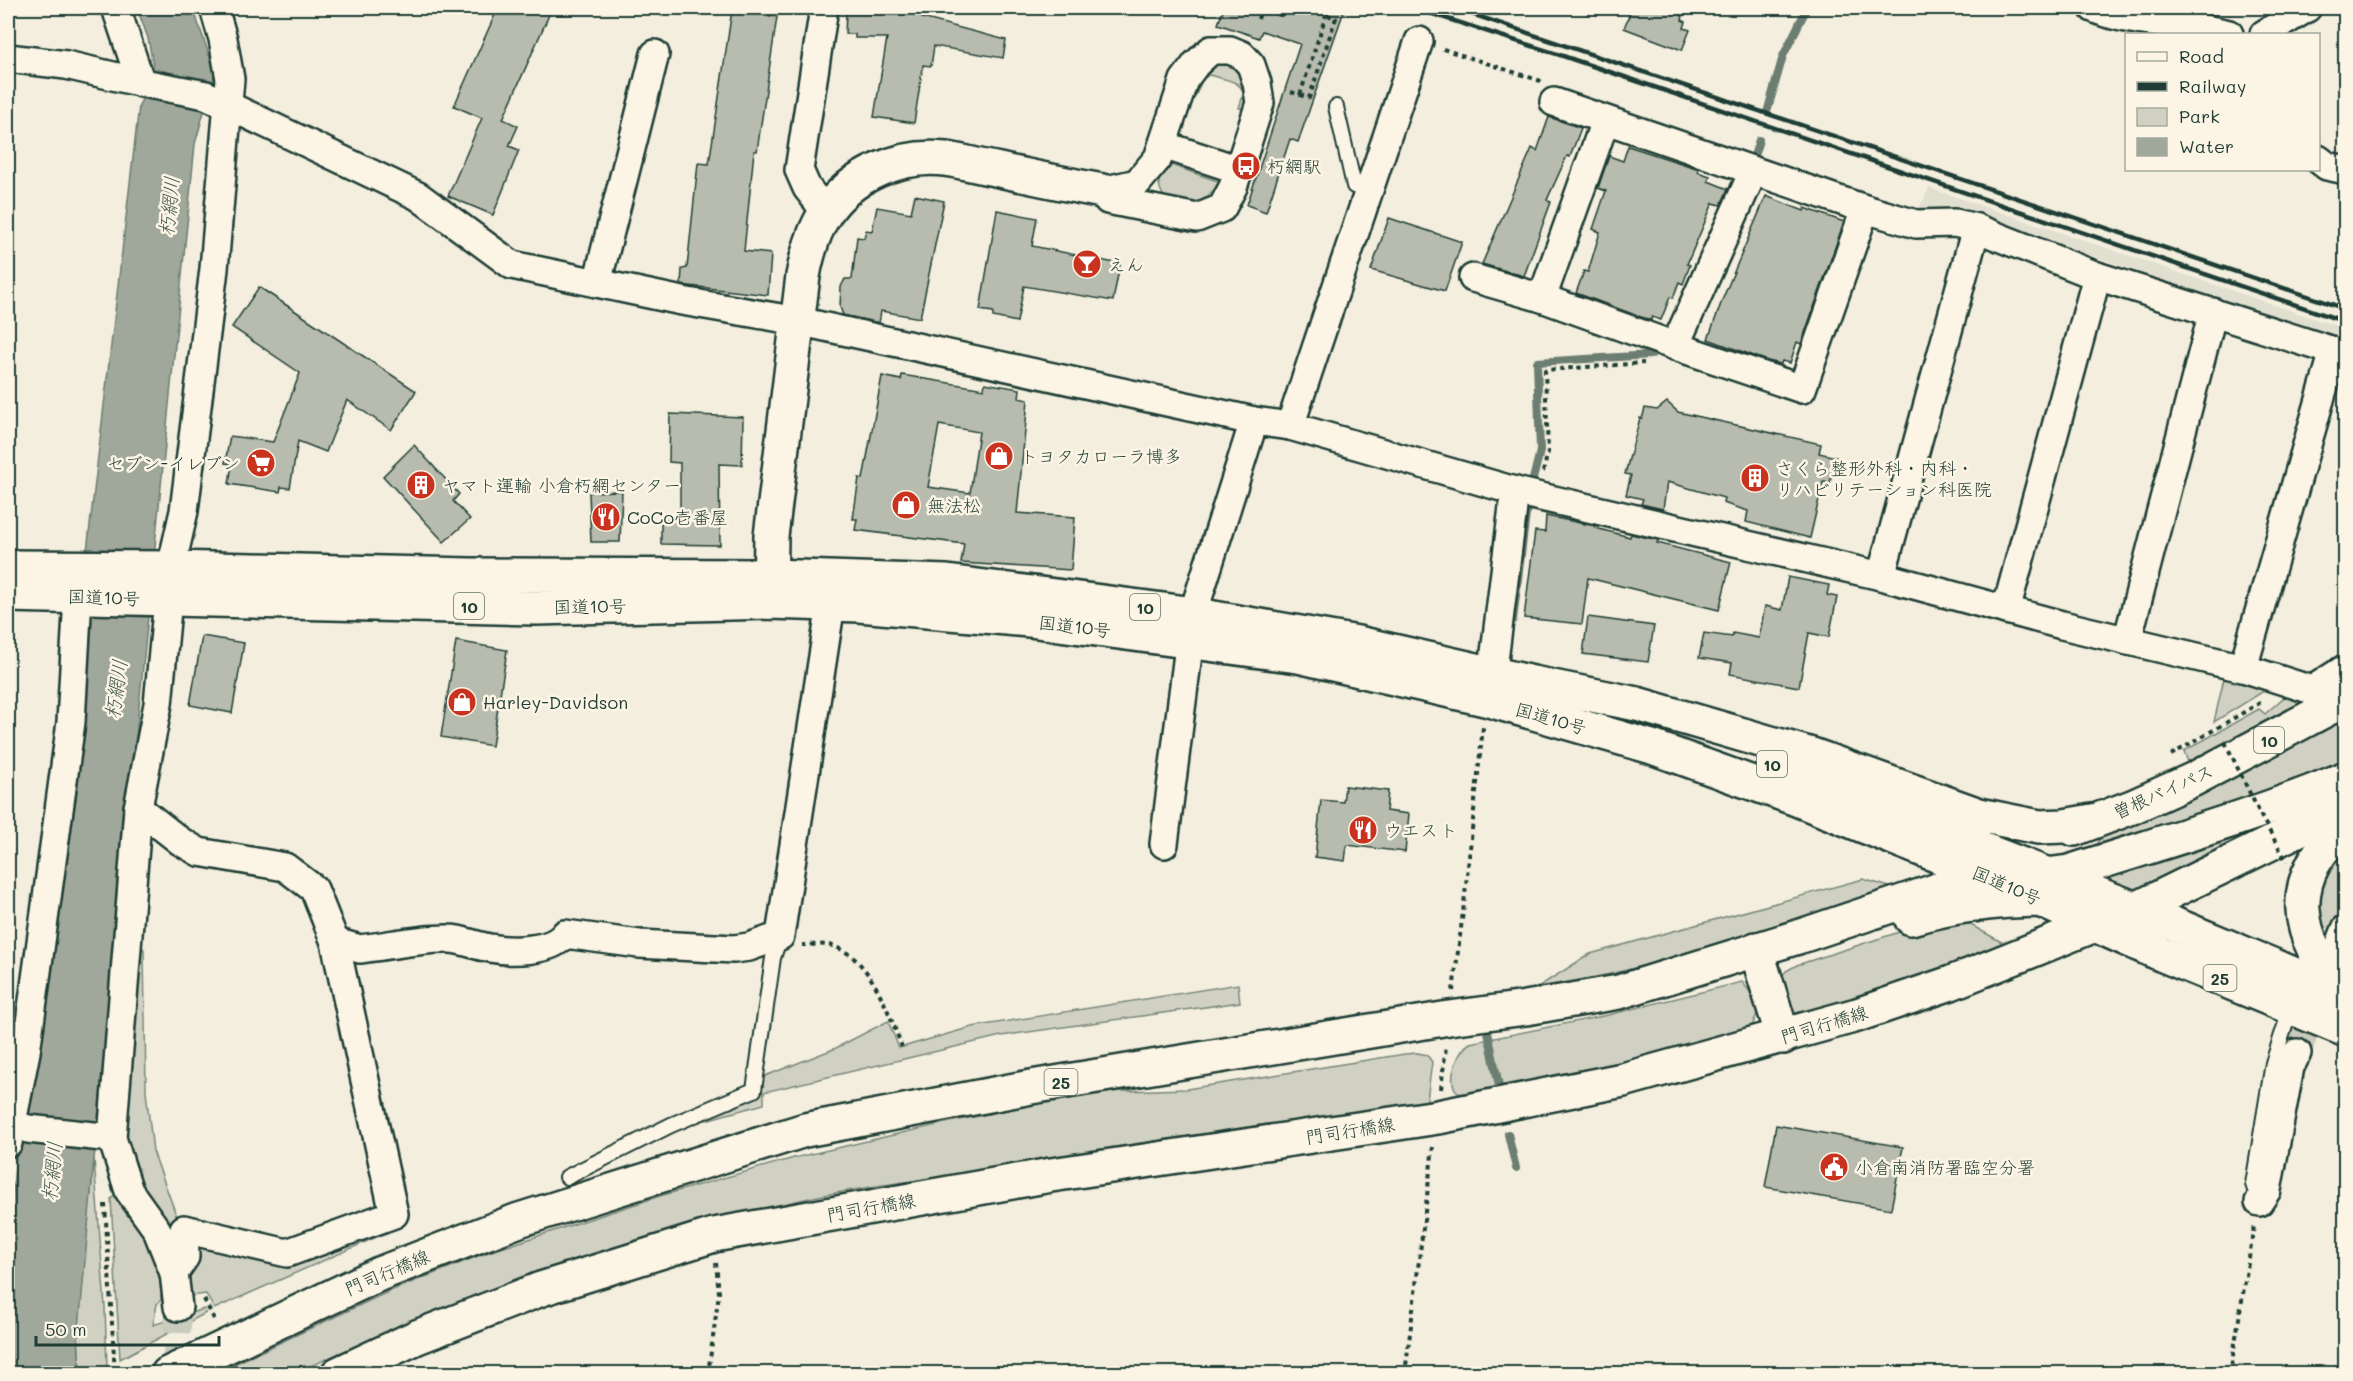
<svg xmlns="http://www.w3.org/2000/svg" width="2353" height="1381" font-family="Mali,'Klee One',sans-serif">
<rect width="100%" height="100%" fill="#f3eede"/>
<filter id="ink" filterUnits="userSpaceOnUse"><feTurbulence type="fractalNoise" baseFrequency=".0167" numOctaves="2"/><feDisplacementMap in="SourceGraphic" scale="12" xChannelSelector="R" yChannelSelector="G"/><feConvolveMatrix kernelMatrix="1 2 1 2 8 2 1 2 1" color-interpolation-filters="sRGB"/></filter>
<g filter="url(#ink)">
<polygon fill="#e1dfd0" points="1929,188 2345,329 2345,342 1966,213 1916,215"/>
<g fill="#d0d1c2" stroke="#78877b" stroke-width="1.5">
<path d="M1224,59l20,11 5,40 -10,-2c1,-4 4,-11 4,-15 -1,-13 -25,-15 -34,-18l-7,5 -6,15 -8,-1 26,-32z"/>
<path d="M1162,162l58,20c-17,23 -24,23 -52,20 -12,-14 -10,-22 -6,-40z"/>
<polygon points="2225,674 2272,686 2214,722"/>
<polygon points="2291,691 2313,701 2189,765 2184,751 2259,709 2265,714"/>
<polygon points="2345,715 2345,762 2309,779 2093,848 2104,834"/>
<polygon points="2283,818 2285,821 2129,896 2101,879"/>
<polygon points="2345,838 2345,907 2329,951 2315,925 2315,894"/>
<path d="M1863,879l33,10c-117,37 -236,81 -358,98l52,-33z"/>
<polygon points="1960,919 2005,944 1881,992 1798,1015 1788,1012 1779,980 1786,971 1797,965 1918,926"/>
<polygon points="134,939 144,949 146,1092 153,1151 179,1223 181,1258 168,1225 140,1182 132,1164 124,1130"/>
<path d="M1742,982l10,12 5,20 -5,12 -8,7 -143,36 -137,28c-4,-3 -8,-5 -10,-10 -5,-13 5,-37 16,-44l138,-28z"/>
<polygon points="1238,984 1240,1002 1001,1036 764,1092 764,1104 680,1127 760,1078 836,1048 888,1021 899,1048 972,1027"/>
<polygon points="1418,1053 1427,1055 1432,1062 1427,1100 1424,1103 1028,1165 883,1185 818,1196 735,1215 569,1263 434,1311 295,1373 213,1374 390,1291 486,1253 660,1196 794,1158 945,1123 1094,1092 1187,1089 1405,1054"/>
<polygon points="94,1159 105,1307 107,1368 98,1373 80,1374 78,1330"/>
<path d="M116,1194c10,13 24,27 31,42 9,19 14,43 14,64l-4,4 -4,21 51,-16 2,4 -86,46 -9,-160z"/>
<polygon points="401,1224 402,1226 214,1309 206,1294 191,1296 187,1233 287,1257"/>
</g>
<polygon fill="#a0a89b" stroke="#6c7d72" stroke-width="1.5" points="137,8 193,8 215,72 195,144 94,1159 78,1339 80,1373 8,1374 8,1232 17,1150 139,106 154,70 148,38"/>
<g fill="none" stroke-linecap="round" stroke-linejoin="round">
<g stroke="#6c7d72" stroke-width="8">
<polyline points="1768,109 1783,56 1807,8"/>
<polyline points="1754,156 1759,140"/>
<polyline points="1533,479 1540,451 1537,362 1651,355 1654,352"/>
<polyline points="1513,620 1526,514 1531,504"/>
<polyline points="1488,1032 1500,1091"/>
<polyline points="1508,1134 1516,1168"/>
</g>
</g>
<g fill="#b8bcae" stroke="#1f3d34" stroke-width="1.5" fill-rule="evenodd">
<polygon points="498,8 552,8 503,119 518,126 509,146 519,150 493,215 448,196 482,118 454,106"/>
<polygon points="1224,8 1345,8 1298,142 1290,139 1266,212 1247,205 1300,44 1262,31 1259,38 1218,24"/>
<polygon points="1632,8 1660,8 1683,16 1682,20 1686,22 1684,28 1690,30 1682,50 1624,28"/>
<polygon points="732,10 777,17 757,151 754,151 744,251 771,254 768,295 681,285 682,269 687,268 698,163 709,164"/>
<polygon points="922,11 922,18 1006,40 1003,58 934,46 931,66 923,65 914,123 874,117 887,38 855,38 855,34 845,34 846,13"/>
<polygon points="1549,117 1581,128 1570,157 1567,156 1547,200 1551,202 1524,276 1482,264 1532,148 1537,151"/>
<polygon points="1628,146 1699,169 1698,172 1710,176 1708,181 1728,189 1721,205 1713,203 1687,264 1690,265 1683,284 1679,282 1673,298 1670,297 1661,320 1652,317 1651,320 1638,316 1576,293 1584,271 1588,272 1600,232 1593,229 1606,191 1598,188 1609,156 1623,161"/>
<polygon points="915,195 944,201 920,318 881,311 879,323 843,315 840,307 841,287 845,279 852,279 857,237 864,238 866,230 872,231 877,207 911,213"/>
<polygon points="1766,196 1804,211 1805,208 1844,222 1801,344 1797,342 1790,363 1782,361 1781,364 1768,361 1708,339 1723,298"/>
<polygon points="997,210 1037,218 1032,246 1120,264 1113,301 1024,286 1017,322 993,317 993,312 980,310"/>
<polygon points="1389,218 1462,242 1445,291 1371,270"/>
<polygon points="259,287 416,391 391,430 347,400 326,452 298,441 290,488 281,487 280,492 229,484 232,464 225,463 230,436 273,442 300,373 232,327"/>
<path d="M902,375l82,14 1,-6 35,6 -1,9 9,2 -11,113 58,4 -4,53 -110,-7 3,-19 -109,-14 2,-11h-4l6,-41 4,1 19,-103 19,4zM939,425l40,7 -9,61 -42,-6z"/>
<polygon points="1667,402 1678,412 1821,444 1819,453 1836,457 1830,483 1823,482 1810,538 1746,522 1748,511 1723,503 1724,498 1667,482 1663,509 1641,504 1643,499 1626,495 1631,475 1625,474 1640,418 1642,419 1645,408 1657,410"/>
<polygon points="670,414 743,417 742,465 719,464 720,545 661,544 661,520 680,519 680,463 669,462"/>
<polygon points="414,445 459,494 453,501 470,519 444,542 383,476"/>
<polygon points="622,491 620,542 591,542 589,492"/>
<polygon points="1546,516 1595,526 1595,528 1630,537 1631,534 1658,540 1657,543 1731,562 1719,610 1588,578 1582,624 1524,618 1535,531 1545,532"/>
<polygon points="1788,577 1829,585 1827,595 1837,597 1829,637 1809,633 1799,687 1730,674 1732,663 1699,658 1704,633 1732,637 1733,633 1759,638 1765,606 1782,610"/>
<polygon points="1588,617 1654,626 1648,662 1583,654"/>
<polygon points="202,636 244,643 232,713 190,705"/>
<polygon points="456,641 507,650 492,746 441,737"/>
<polygon points="1345,786 1388,791 1386,811 1409,814 1405,852 1347,845 1345,861 1315,857 1321,800 1343,802"/>
<polygon points="1776,1125 1903,1147 1891,1209 1765,1187"/>
</g>
<g fill="none" stroke-linecap="round" stroke-linejoin="round">
<g stroke="#c9cbbc" stroke-width="27" stroke-dasharray="27 14" stroke-linecap="butt">
<polyline points="2297,1053 2319,998"/>
<polyline points="176,1374 178,1307"/>
</g>
<g stroke="#1f3d34" stroke-width="18">
<g id="service">
<polyline points="1336,107 1354,186 1369,191"/>
<polyline points="567,1177 671,1125 754,1090 773,958 780,936"/>
<polyline points="2259,1202 2253,1184 2273,1063 2291,1007"/>
</g>
</g>
<g stroke="#1f3d34" stroke-width="32">
<g id="minor">
<polyline points="116,8 141,83"/>
<polyline points="824,8 799,170 807,188 826,212"/>
<path d="M2093,8c42,18 91,14 136,26"/>
<polyline points="2264,34 2307,8"/>
<polygon points="1211,50 1230,50 1242,55 1251,65 1257,83 1260,103 1233,187 1222,208 1197,218 1108,200 1102,191 1137,183 1158,158 1184,80 1196,64"/>
<polyline points="8,58 66,65 143,83 206,95 418,196 512,265 682,301 798,321 1254,421 1290,426 1515,491 1881,576 2062,625 2243,668 2312,690 2346,668"/>
<polyline points="1554,102 1865,209 1916,224 1955,223 1976,228 2097,276 2346,355"/>
<polyline points="1605,121 1542,298 1675,346"/>
<polyline points="1163,145 1239,170"/>
<polyline points="2318,159 2327,166 2346,170"/>
<polyline points="1753,172 1675,346 1802,389 1865,209"/>
<polyline points="1473,278 1542,298"/>
<polyline points="597,283 655,54"/>
<polyline points="1290,426 1419,41"/>
<polyline points="1881,576 1976,228"/>
<polyline points="2006,610 2097,276"/>
<polyline points="2127,641 2213,312"/>
<polyline points="2243,668 2334,351"/>
<polyline points="1490,693 1515,491"/>
<path d="M138,808l42,33 19,11 86,15 29,22 21,53 25,7c27,-3 62,-11 89,-10 13,0 27,7 41,9 21,4 62,4 75,-14l74,10 95,5 15,-2 31,-11 51,-332"/>
<polyline points="1164,844 1193,614 1254,421"/>
<polyline points="2337,952 2346,929"/>
<polyline points="11,1124 28,1129 112,1138"/>
<polyline points="8,1143 26,1052 71,722 78,596"/>
<polyline points="2259,1202 2267,1190 2290,1067 2297,1053"/>
<polyline points="174,1273 185,1257 184,1229 287,1253 394,1214 335,942"/>
<polyline points="178,1307 174,1273 157,1230 129,1191 112,1138 138,808 158,704 171,568 184,511 214,269 230,79 223,39 214,8"/>
</g>
</g>
<g stroke="#1f3d34" stroke-width="38">
<path id="tertiary" d="M770,602l1,-66 32,-260c4,-22 10,-44 23,-64 25,-37 75,-58 119,-53 17,2 33,7 50,10 35,8 71,15 107,22"/>
</g>
<g stroke="#1f3d34" stroke-width="38">
<g id="primary">
<polyline points="2113,905 2136,909 2171,923 2346,996"/>
<path d="M1911,918c44,-13 90,-18 136,-18"/>
<polyline points="1756,949 1783,1037"/>
<polyline points="168,1374 379,1274 519,1220 805,1130 1031,1087 1449,1018 1526,1008 1619,992 1801,936 1935,891 1976,871"/>
<polyline points="338,1374 417,1337 541,1289 714,1235 1051,1175 1438,1117 1623,1080 1857,1015 1951,983 2095,925 2163,955 2346,1030"/>
</g>
</g>
<g stroke="#1f3d34" stroke-width="38">
<g id="trunk">
<polyline points="8,567 171,568 470,575 770,576 947,582 1179,612 1358,643 1533,683 1637,704 1812,755 1979,815 2039,827 2064,826 2092,821"/>
<polyline points="8,595 536,608 770,602 859,605 1029,620 1298,656 1489,700 1652,747 1794,798 1976,871 2095,925 2136,909 2346,806"/>
<polyline points="1801,775 1968,844 2136,909"/>
<path d="M2346,826c-62,51 -53,113 0,166"/>
<polyline points="2074,829 2132,807 2192,780 2346,699"/>
<path d="M2046,875l23,-3c93,-30 187,-56 277,-94"/>
</g>
</g>
<g stroke="#1f3d34" stroke-width="4" stroke-dasharray="4.5 4.5" stroke-linecap="butt">
<polyline points="1258,19 1261,9 1281,15 1284,8"/>
<polyline points="1443,49 1541,81"/>
<polyline points="1291,92 1309,98 1336,18 1305,8"/>
<polyline points="1300,95 1326,15"/>
<polyline points="1543,472 1548,452 1545,370 1644,363"/>
<polyline points="2171,755 2263,701"/>
<path d="M802,945c8,0 19,-1 27,0 41,9 60,69 73,102"/>
<polyline points="1453,991 1464,904 1483,727"/>
<polyline points="1441,1089 1446,1046"/>
<polyline points="105,1204 115,1374"/>
<polyline points="204,1299 214,1319"/>
<polyline points="708,1374 719,1293 716,1263"/>
<polyline points="1405,1374 1433,1147"/>
<polyline points="2230,1374 2254,1226"/>
</g>
<use href="#service" stroke="#fcf5e5" stroke-width="14"/>
<use href="#minor" stroke="#fcf5e5" stroke-width="27"/>
<use href="#tertiary" stroke="#fcf5e5" stroke-width="33"/>
<use href="#primary" stroke="#fcf5e5" stroke-width="33"/>
<use href="#trunk" stroke="#fcf5e5" stroke-width="33"/>
<g stroke="#1f3d34" stroke-width="4.5">
<polyline points="1414,8 1557,54 2346,322"/>
<polyline points="1454,8 2346,309"/>
</g>
<polyline stroke="#1f3d34" stroke-width="4" stroke-dasharray="4.5 4.5" stroke-linecap="butt" points="2225,742 2262,818 2287,862"/>
</g>
</g>
<defs>
<g id="bus-disc" transform="scale(1.5)"><circle r="9.5" fill="#c8321e" stroke="#fcf5e5"/><path d="M-5-6H5V4H4V6H2V4H-2V6H-4V4H-5ZM-3.5-4V0h7V-4ZM-3.5 1.2v1.5H-2V1.2ZM2 1.2v1.5H3.5V1.2Z" fill="#fff"/></g>
<g id="bar-disc" transform="scale(1.5)"><circle r="9.5" fill="#c8321e" stroke="#fcf5e5"/><path d="M-6-5H6L.8 .8V4.5H3.5V6h-7V4.5H-.8V.8Z" fill="#fff"/></g>
<g id="shop-disc" transform="scale(1.5)"><circle r="9.5" fill="#c8321e" stroke="#fcf5e5"/><path d="M-5-2.5h2.3a2.7 3.5 0 0 1 5.4 0H5L5.5 6h-11ZM-1.5-2.5h3a1.5 2.3 0 0 0-3 0Z" fill="#fff"/></g>
<g id="supermarket-disc" transform="scale(1.5)"><circle r="9.5" fill="#c8321e" stroke="#fcf5e5"/><path d="M-6-5.5h2.5l.6 2H6L4.5 2H-2.5L-4.4-4H-6ZM-1.5 3.2a1.3 1.3 0 1 0 .1 0ZM3 3.2a1.3 1.3 0 1 0 .1 0Z" fill="#fff"/></g>
<g id="building-disc" transform="scale(1.5)"><circle r="9.5" fill="#c8321e" stroke="#fcf5e5"/><path d="M-4-6H4V6H1V3H-1V6H-4ZM-2.5-4.3h1.7v1.8h-1.7ZM.8-4.3h1.7v1.8H.8ZM-2.5-1h1.7V.8h-1.7ZM.8-1h1.7V.8H.8Z" fill="#fff"/></g>
<g id="restaurant-disc" transform="scale(1.5)"><circle r="9.5" fill="#c8321e" stroke="#fcf5e5"/><path d="M-5-6h1v4h1v-4h1v4h1v-4h1v5L-1.5 .5V6h-2V.5L-5-1ZM5-6V6H3V1.5H1.5Q1.5-4 5-6Z" fill="#fff"/></g>
<g id="civic-disc" transform="scale(1.5)"><circle r="9.5" fill="#c8321e" stroke="#fcf5e5"/><path d="M-.6-6.5H3V-4.5H.6V-3L4-1V1h2V6H-6V1h2V-1L-.6-3ZM-1.2 2.5V6h2.4V2.5Z" fill="#fff"/></g>
</defs>
<g fill-rule="evenodd">
<use href="#bus-disc" x="1246" y="166"/>
<use href="#bar-disc" x="1087" y="264"/>
<use href="#shop-disc" x="999" y="456"/>
<use href="#supermarket-disc" x="261" y="463"/>
<use href="#building-disc" x="1755" y="478"/>
<use href="#building-disc" x="421" y="485"/>
<use href="#shop-disc" x="906" y="505"/>
<use href="#restaurant-disc" x="606" y="517"/>
<use href="#shop-disc" x="462" y="702"/>
<use href="#restaurant-disc" x="1363" y="830"/>
<use href="#civic-disc" x="1834" y="1167"/>
</g>
<g text-anchor="middle" dominant-baseline="central" stroke-width="5" stroke-linejoin="round" paint-order="stroke">
<g fill="#fcf5e5" stroke="#617469" stroke-width="1.5">
<rect x="454" y="593" width="30" height="26" rx="4.5"/>
<rect x="1130" y="594" width="30" height="26" rx="4.5"/>
<rect x="2254" y="727" width="30" height="26" rx="4.5"/>
<rect x="1757" y="751" width="30" height="26" rx="4.5"/>
<rect x="2203.5" y="965" width="33" height="26" rx="4.5"/>
<rect x="1044.5" y="1069" width="33" height="26" rx="4.5"/>
</g>
<g font-size="16" font-weight="bold" fill="#1f3d34">
<text x="469" y="606">10</text>
<text x="1145" y="607">10</text>
<text x="2269" y="740">10</text>
<text x="1772" y="764">10</text>
<text x="2220" y="978">25</text>
<text x="1061" y="1082">25</text>
</g>
<g font-size="18" fill="#1f3d34" stroke="#fcf5e5" text-anchor="start">
<text x="1267" y="166">朽網駅</text>
<text x="1108" y="264">えん</text>
<text x="1020" y="456">トヨタカローラ博多</text>
<text x="240" y="463" text-anchor="end">セブン-イレブン</text>
<text x="1776" y="468">さくら整形外科・内科・<tspan x="1776" dy="21">リハビリテーション科医院</tspan></text>
<text x="442" y="485">ヤマト運輸 小倉朽網センター</text>
<text x="927" y="505">無法松</text>
<text x="627" y="517">CoCo壱番屋</text>
<text x="483" y="702">Harley-Davidson</text>
<text x="1384" y="830">ウエスト</text>
<text x="1855" y="1167">小倉南消防署臨空分署</text>
</g>
<g font-size="18" fill="#1f3d34" stroke="#fcf5e5">
<text transform="translate(104 597) rotate(2)">国道10号</text>
<text transform="translate(590 606) rotate(-1)">国道10号</text>
<text transform="translate(1075 626) rotate(7)">国道10号</text>
<text transform="translate(1551 718) rotate(16)">国道10号</text>
<text transform="translate(2163 791) rotate(-24)">曽根バイパス</text>
<text transform="translate(2007 885) rotate(23)">国道10号</text>
<text transform="translate(1824 1024) rotate(-17)">門司行橋線</text>
<text transform="translate(1350 1130) rotate(-9)">門司行橋線</text>
<text transform="translate(871 1207) rotate(-10)">門司行橋線</text>
<text transform="translate(387 1272) rotate(-23)">門司行橋線</text>
</g>
<g font-size="20" font-style="italic" fill="#465d53" stroke="#fcf5e5">
<text transform="translate(168 206) rotate(-84)">朽網川</text>
<text transform="translate(115 689) rotate(-82)">朽網川</text>
<text transform="translate(51 1171) rotate(-84)">朽網川</text>
</g>
</g>
<rect width="2353" height="1381" fill="none" stroke="#fcf5e5" stroke-width="30"/>
<rect x="15" y="15" width="2323" height="1351" fill="none" stroke="#1f3d34" stroke-width="2" filter="url(#ink)"/>
<rect x="2125" y="33" width="195" height="138" fill="#fcf5e5" stroke="#a4ab9e" stroke-width="1.5"/>
<rect x="2137" y="52" width="30" height="9" fill="#fcf5e5" stroke="#a4ab9e" stroke-width="1.5"/>
<text x="2179" y="63" font-size="18" fill="#1f3d34">Road</text>
<rect x="2137" y="82" width="30" height="9" fill="#1f3d34" stroke="#a4ab9e" stroke-width="1.5"/>
<text x="2179" y="93" font-size="18" fill="#1f3d34">Railway</text>
<rect x="2137" y="108" width="30" height="18" fill="#d0d1c2" stroke="#a4ab9e" stroke-width="1.5"/>
<text x="2179" y="123" font-size="18" fill="#1f3d34">Park</text>
<rect x="2137" y="138" width="30" height="18" fill="#a0a89b" stroke="#a4ab9e" stroke-width="1.5"/>
<text x="2179" y="153" font-size="18" fill="#1f3d34">Water</text>
<path d="M36 1336v9h183v-9" fill="none" stroke="#1f3d34" stroke-width="3"/>
<text x="45" y="1336" font-size="18" fill="#1f3d34" stroke="#fcf5e5" stroke-width="4.5" paint-order="stroke">50 m</text>
</svg>
